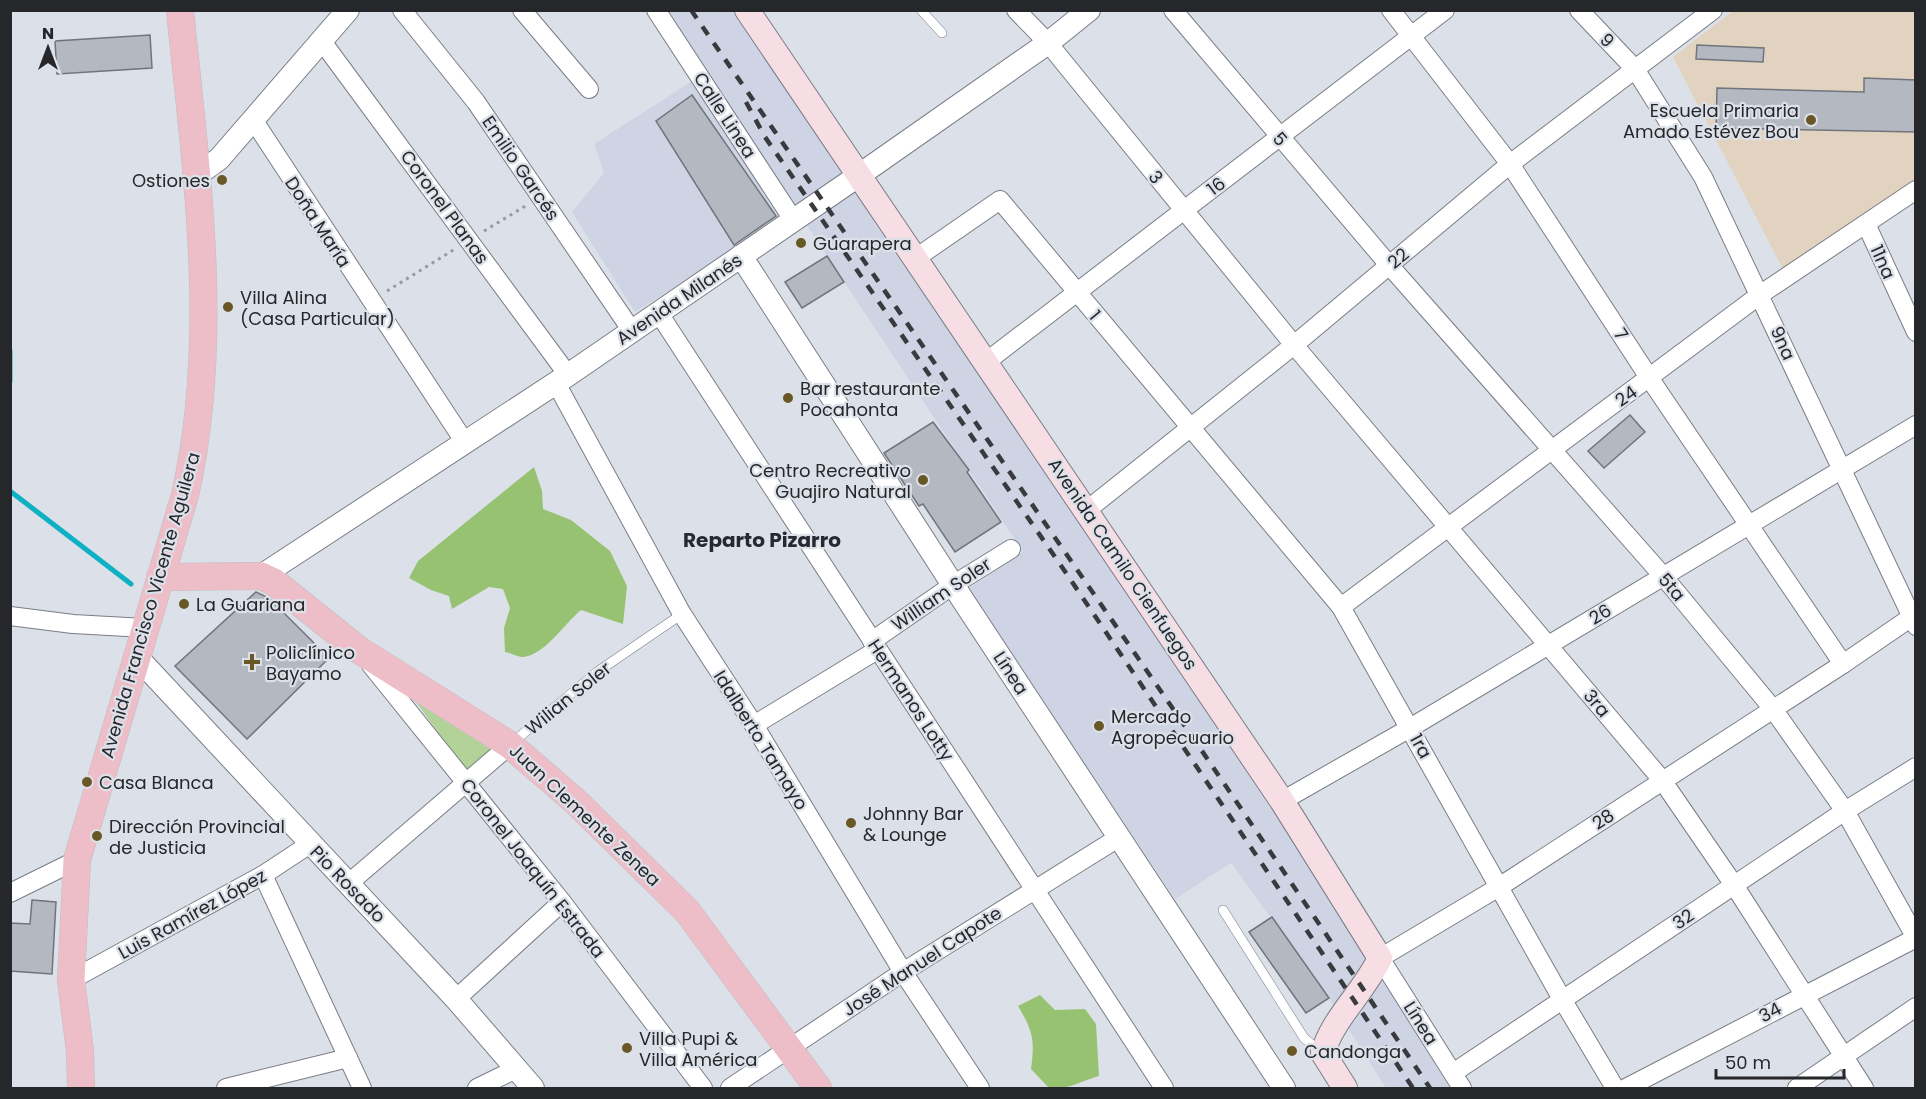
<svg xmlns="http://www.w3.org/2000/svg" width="1926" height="1099" font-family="Poppins,sans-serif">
<rect width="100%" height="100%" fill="#dce0e9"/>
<g fill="#ced4e4">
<polygon points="665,11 736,11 1330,888 1449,1088 1386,1088 1329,998 1231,863 1175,899 968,589 1023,552"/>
<polygon points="700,76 783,219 635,312 572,212 604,173 594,144"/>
</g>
<polygon fill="#e2d3c1" points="1733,11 1915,11 1915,183 1786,275 1673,57"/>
<polygon fill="#b2d299" points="412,696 503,749 470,777"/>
<g fill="#97c272">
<path d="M534,467l8,24 1,18 28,11 39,31 17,35 -4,38 -42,-14c-17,14 -36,45 -58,47 -5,0 -12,-4 -18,-5l-1,-24 6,-20 -7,-19 -14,-2 -37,22 -3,-13 -18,-6 -22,-12 9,-17z"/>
<path d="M1040,995l15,15 30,-1 11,15 3,52c-21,6 -27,13 -50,12l-18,-19c4,-29 2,-38 -13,-63z"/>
</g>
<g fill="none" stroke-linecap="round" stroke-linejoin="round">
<g stroke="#0eb0c4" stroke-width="5">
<polyline points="10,351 10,381"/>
<polyline points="10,491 131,584"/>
</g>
</g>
<g fill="#b4b8c1" stroke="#70747c" stroke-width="1.5">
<polygon points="150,35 152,68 57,74 55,41"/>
<polygon points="1697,45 1764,48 1763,62 1696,59"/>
<polygon points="1864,78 1916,80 1916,132 1716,128 1717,88 1864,92"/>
<polygon points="692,95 776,216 734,245 656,121"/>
<polygon points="827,256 844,282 802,308 785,282"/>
<polygon points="1630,415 1645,432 1604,468 1588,451"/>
<polygon points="933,422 969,470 967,472 1001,522 955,552 923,504 919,506 913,497 884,453"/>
<polygon points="256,592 269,598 329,658 247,739 175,666"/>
<polygon points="32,900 56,902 52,974 10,971 10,923 30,924"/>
<polygon points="1272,917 1329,998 1306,1013 1249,932"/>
</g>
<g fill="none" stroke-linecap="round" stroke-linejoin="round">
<g stroke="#7a7d86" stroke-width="10">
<g id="service">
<polyline points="921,10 942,33"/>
<polyline points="512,743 597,672 682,614"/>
<polyline points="1223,910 1304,1038 1322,1053"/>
</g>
</g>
<g stroke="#7a7d86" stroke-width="20">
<g id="minor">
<polyline points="402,10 476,102 632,331"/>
<polyline points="522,10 589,89"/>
<polyline points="656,10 794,221"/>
<polyline points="1016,10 1048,43 1294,345 1662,780 1734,885 1864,1088"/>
<polyline points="1173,10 1389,265 1663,576 1773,709 1845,811 1916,938"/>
<polyline points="1391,10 1510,164 1650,379 1843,664"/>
<polyline points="1579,10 1635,69 1703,177 1916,626"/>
<polyline points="321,40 568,375"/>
<polyline points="254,121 464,441"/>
<polyline points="1866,224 1916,332"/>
<polyline points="916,258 1000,200 1341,607 1562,999 1615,1088"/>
<polyline points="658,312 1164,1088"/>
<polyline points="986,362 1445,10"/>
<polyline points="556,383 682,614 754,725 903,972 980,1088"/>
<polyline points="1087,510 1294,345 1510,164 1713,10"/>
<polyline points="1341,607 1761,294 1916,190"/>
<polyline points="10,616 73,624 145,628"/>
<polyline points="872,641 953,585 1011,549"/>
<polyline points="371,665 562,902 703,1088"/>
<polyline points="754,725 877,650"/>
<polyline points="1282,801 1410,728 1916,425"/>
<polyline points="263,875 362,1088"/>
<polyline points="349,883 510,745"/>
<polyline points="10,893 77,860"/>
<polyline points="71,980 263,875 310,844"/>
<polyline points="456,999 562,902"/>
<polyline points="1453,1073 1845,811 1916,767"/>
<polyline points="226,1088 348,1058"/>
<polyline points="477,1088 516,1069"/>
<polyline points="730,1088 903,972 1118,838"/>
<polyline points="1462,1088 1380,958 1499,887 1843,664 1916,614"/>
<polyline points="1626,1088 1916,938"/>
<polyline points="1797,1088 1916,1007"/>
</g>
</g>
<g stroke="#7a7d86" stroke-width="24">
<g id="tertiary">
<polyline points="197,175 219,159 348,10"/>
<polyline points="741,256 953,585 1284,1088"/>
<polyline points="261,576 568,375 858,176 1048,43 1089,10"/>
<polyline points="136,656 456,999 533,1088"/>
</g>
</g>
<g stroke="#7a7d86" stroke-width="26">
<path id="secondary" d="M747,10l535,791 98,157c-16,34 -48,61 -57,95l22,35"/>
</g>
<g stroke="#bebebf" stroke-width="28">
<g id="primary">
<polyline points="160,577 261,576 274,582 359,650 510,745 575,801 687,911 818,1088"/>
<path d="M81,1088l-1,-37 -9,-71 6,-120 108,-365c36,-158 11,-324 -5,-485"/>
</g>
</g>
<g stroke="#989aa2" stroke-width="3" stroke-dasharray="3 4.5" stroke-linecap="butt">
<polyline points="484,231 527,205"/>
<polyline points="387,291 455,249"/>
</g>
<use href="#service" stroke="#fff" stroke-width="9"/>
<use href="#minor" stroke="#fff" stroke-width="18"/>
<use href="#tertiary" stroke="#fff" stroke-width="22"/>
<use href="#secondary" stroke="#f7dee4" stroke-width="24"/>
<use href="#primary" stroke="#eebec8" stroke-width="27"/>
<g stroke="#383a3e" stroke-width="4.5" stroke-dasharray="10 10" stroke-linecap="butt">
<polyline points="691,10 1198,745 1430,1088"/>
<polyline points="746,102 765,137 1064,570 1413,1088"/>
</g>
</g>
<g fill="#695826" stroke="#dce0e9" stroke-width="2">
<circle cx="1811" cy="120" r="6"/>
<circle cx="222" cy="180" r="6"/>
<circle cx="801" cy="243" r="6"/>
<circle cx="228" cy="307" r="6"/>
<circle cx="788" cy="398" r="6"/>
<circle cx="923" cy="480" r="6"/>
<circle cx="184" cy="604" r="6"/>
<path d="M249 653h6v6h6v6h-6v6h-6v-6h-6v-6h6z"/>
<circle cx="1099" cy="726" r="6"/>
<circle cx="87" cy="782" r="6"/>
<circle cx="851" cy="823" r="6"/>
<circle cx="97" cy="836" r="6"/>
<circle cx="627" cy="1048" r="6"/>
<circle cx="1292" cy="1051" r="6"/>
</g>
<g text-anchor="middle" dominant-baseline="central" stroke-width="4.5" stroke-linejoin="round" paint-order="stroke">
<g font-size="18" fill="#26272b" stroke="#dce0e9">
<text transform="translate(1607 40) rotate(46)">9</text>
<text transform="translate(725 115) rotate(57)">Calle Linea</text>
<text transform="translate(1280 139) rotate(50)">5</text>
<text transform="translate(521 168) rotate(56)">Emilio Garcés</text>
<text transform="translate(1156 177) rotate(51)">3</text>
<text transform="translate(1216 186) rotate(-37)">16</text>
<text transform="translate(445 207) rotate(54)">Coronel Planas</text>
<text transform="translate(318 222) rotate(57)">Doña María</text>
<text transform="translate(1398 258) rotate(-40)">22</text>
<text transform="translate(1883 262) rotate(66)">11na</text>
<text transform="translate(679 299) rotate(-34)">Avenida Milanés</text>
<text transform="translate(1095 315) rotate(50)">1</text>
<text transform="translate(1621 334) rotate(57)">7</text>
<text transform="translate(1783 343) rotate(66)">9na</text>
<text transform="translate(1626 396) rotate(-35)">24</text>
<text transform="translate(1123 564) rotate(56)">Avenida Camilo Cienfuegos</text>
<text transform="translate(1672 587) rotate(50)">5ta</text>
<text transform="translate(941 594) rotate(-34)">William Soler</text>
<text transform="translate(150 605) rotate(-74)">Avenida Francisco Vicente Aguilera</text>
<text transform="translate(1600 614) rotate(-31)">26</text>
<text transform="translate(1011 673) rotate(57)">Línea</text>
<text transform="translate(568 698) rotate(-39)">Wilian Soler</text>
<text transform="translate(911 700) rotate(57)">Hermanos Lotty</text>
<text transform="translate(1597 703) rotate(50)">3ra</text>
<text transform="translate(761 740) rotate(58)">Idalberto Tamayo</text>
<text transform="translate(1421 746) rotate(61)">1ra</text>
<text transform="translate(585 815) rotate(43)">Juan Clemente Zenea</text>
<text transform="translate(1603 819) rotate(-33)">28</text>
<text transform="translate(533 868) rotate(52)">Coronel Joaquín Estrada</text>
<text transform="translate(348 884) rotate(46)">Pio Rosado</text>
<text transform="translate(192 914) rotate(-29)">Luis Ramírez López</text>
<text transform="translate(1683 919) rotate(-34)">32</text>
<text transform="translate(922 961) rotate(-33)">José Manuel Capote</text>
<text transform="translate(1770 1012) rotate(-28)">34</text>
<text transform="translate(1421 1023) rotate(58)">Línea</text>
</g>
<g font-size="18" fill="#26272b" stroke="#dce0e9" text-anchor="start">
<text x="1799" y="110" text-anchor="end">Escuela Primaria<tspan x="1799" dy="21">Amado Estévez Bou</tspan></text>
<text x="210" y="180" text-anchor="end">Ostiones</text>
<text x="813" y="243">Guarapera</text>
<text x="240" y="297">Villa Alina<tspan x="240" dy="21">(Casa Particular)</tspan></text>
<text x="800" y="388">Bar restaurante<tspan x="800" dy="21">Pocahonta</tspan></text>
<text x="911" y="470" text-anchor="end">Centro Recreativo<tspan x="911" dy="21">Guajiro Natural</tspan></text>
<text x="196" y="604">La Guariana</text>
<text x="266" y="652">Policlínico<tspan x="266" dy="21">Bayamo</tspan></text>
<text x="1111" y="716">Mercado<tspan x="1111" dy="21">Agropecuario</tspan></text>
<text x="99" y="782">Casa Blanca</text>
<text x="863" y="813">Johnny Bar<tspan x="863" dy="21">&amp; Lounge</tspan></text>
<text x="109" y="826">Dirección Provincial<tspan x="109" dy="21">de Justicia</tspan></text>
<text x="639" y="1038">Villa Pupi &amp;<tspan x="639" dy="21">Villa América</tspan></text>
<text x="1304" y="1051">Candonga</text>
</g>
<g font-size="20" font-weight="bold" fill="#262930" stroke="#dce0e9">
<text x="762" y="540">Reparto Pizarro</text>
</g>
</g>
<rect width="1926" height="1099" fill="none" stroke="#26272b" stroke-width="24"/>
<g transform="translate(48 48)" stroke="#dce0e9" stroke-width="4.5" paint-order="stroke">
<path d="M0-4.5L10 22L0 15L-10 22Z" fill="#26272b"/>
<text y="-9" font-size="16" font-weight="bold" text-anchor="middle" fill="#26272b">N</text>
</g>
<path d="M1716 1069v9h128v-9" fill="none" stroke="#26272b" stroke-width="3"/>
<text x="1725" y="1069" font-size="18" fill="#26272b" stroke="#dce0e9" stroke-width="4.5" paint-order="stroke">50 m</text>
</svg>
